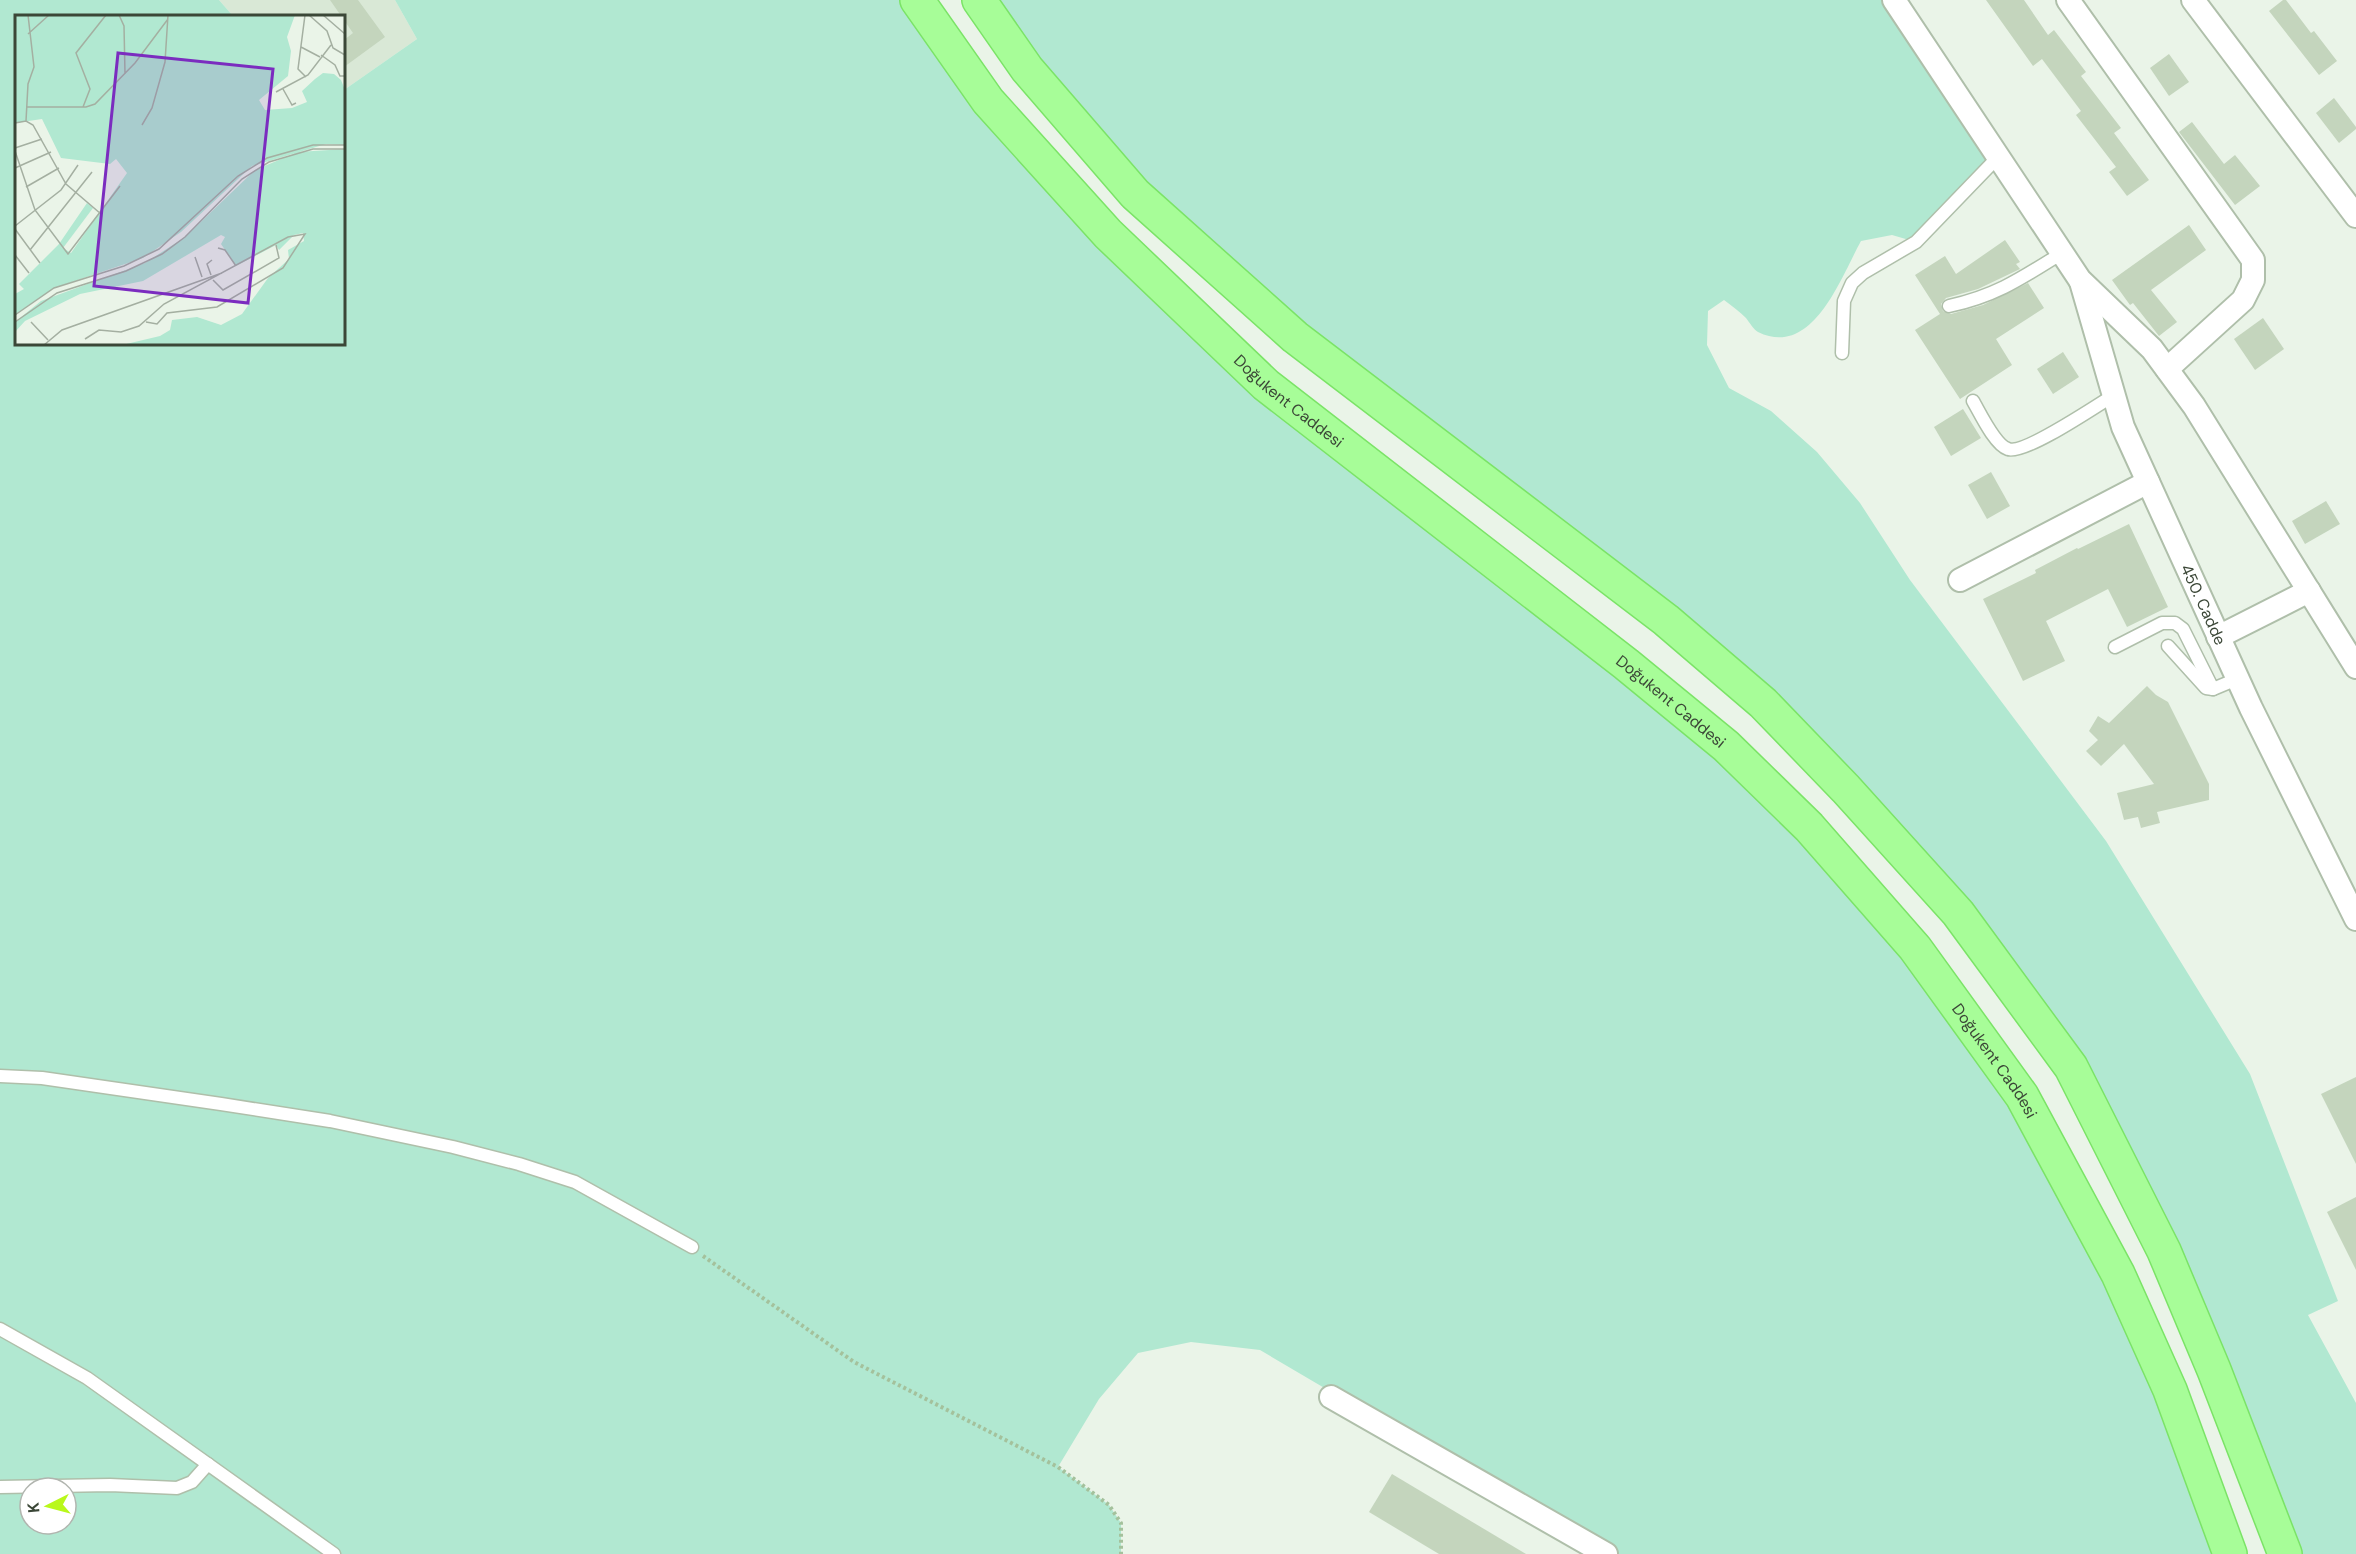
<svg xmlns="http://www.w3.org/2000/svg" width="2356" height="1554" font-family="'DM Sans',sans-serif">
<rect width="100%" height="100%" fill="#eaf4e8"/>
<polygon fill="#d9e8d6" points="219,0 395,0 417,39 344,90 344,16 233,16"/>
<g fill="#b1e8d1" fill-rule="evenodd">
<path d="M0,0h219l14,16h-217v328h328v-254l73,-51 -22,-39h522l191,234 618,512 296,350 208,458h-623l-347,-204 -69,-8 -53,11 -39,46 -41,68 51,38 12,18v31h-1121zM30,1488h36v36h-36z"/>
<path d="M979,0h915l104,157 -82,85 -24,-7 -31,6c-20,36 -48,118 -103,91 -5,-3 -8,-9 -12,-14 -6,-6 -14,-12 -22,-18l-16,11 -1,34 22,43 42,23 46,41 43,51 50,77 196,261 144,233 88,227 -30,14 48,88v151h-71l-214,-486 -225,-279 -711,-595z"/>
</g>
<g fill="#c4d5bd">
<polygon points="330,0 358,0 385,37 344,67 344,40 353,33"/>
<polygon points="1986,0 2024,0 2048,35 2054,30 2086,72 2081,76 2121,128 2114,133 2149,180 2127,196 2109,172 2116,167 2076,115 2081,111 2042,59 2033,66"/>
<polygon points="2283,0 2286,0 2311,33 2314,31 2337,61 2319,75 2269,11"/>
<polygon points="2169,54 2189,82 2169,96 2150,68"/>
<polygon points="2334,98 2356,127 2356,129 2339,143 2316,113"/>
<polygon points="2192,122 2224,164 2235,155 2260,186 2235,205 2179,132"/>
<polygon points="2189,225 2206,250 2151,290 2177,322 2159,336 2133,303 2130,305 2112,280"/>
<polygon points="2005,240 2020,262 2016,264 2020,269 1978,289 1946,298 1941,304 1943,311 1951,314 1983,305 2028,283 2044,308 1996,339 2012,365 1960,399 1915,330 1940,314 1915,275 1945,256 1956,274"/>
<polygon points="2263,318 2284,349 2255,370 2234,339"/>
<polygon points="2063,352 2079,377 2053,394 2037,369"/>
<polygon points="1963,409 1981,438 1951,456 1934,427"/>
<polygon points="1991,472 2010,506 1987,519 1968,485"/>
<polygon points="2326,501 2340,524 2305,544 2292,521"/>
<polygon points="2129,524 2168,607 2127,627 2108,589 2046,621 2065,661 2023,681 1983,599 2036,573 2035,570 2077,548 2078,549"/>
<polygon points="2147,686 2156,695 2168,702 2209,784 2209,800 2157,812 2160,823 2141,828 2138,817 2124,820 2117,793 2154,784 2124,744 2101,766 2086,751 2098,740 2089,731 2098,716 2109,723"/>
<polygon points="2356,1077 2356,1164 2321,1094"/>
<polygon points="2356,1197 2356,1270 2327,1212"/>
<polygon points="1392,1474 1526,1554 1439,1554 1369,1512"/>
</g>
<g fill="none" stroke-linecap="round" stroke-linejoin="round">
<g stroke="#afbfaa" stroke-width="15">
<g id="service">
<path d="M1949,306c47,-10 73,-28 113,-53"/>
<polyline points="1842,353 1844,301 1852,283 1863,273 1916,242 1998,157"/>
<path d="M1973,401c7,12 22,44 35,48 16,6 88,-43 106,-54"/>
<polyline points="2168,646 2206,688 2213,689 2237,679"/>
<polyline points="2115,647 2162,623 2175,623 2183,629 2213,689"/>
<polyline points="0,1076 42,1078 221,1104 330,1121 453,1147 519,1164 575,1182 692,1247"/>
<polyline points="0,1329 87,1378 334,1554"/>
<polyline points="0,1487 110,1485 177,1488 192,1482 208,1464"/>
</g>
</g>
<g stroke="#afbfaa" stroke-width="26">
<g id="minor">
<polyline points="1894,0 2080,280 2152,349 2194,406 2356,667"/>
<polyline points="2068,0 2253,260 2253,280 2243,300 2167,369"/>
<polyline points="2193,0 2356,216"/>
<path id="s1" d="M2081,282l42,145 128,281 105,211"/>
<polyline points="1960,580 2148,482"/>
<polyline points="2218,637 2309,591"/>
<polyline points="1331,1397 1606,1554"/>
</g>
</g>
<g stroke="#7be367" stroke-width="36">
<g id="primary">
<path id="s2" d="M917,0l71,101 120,133 158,151 360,279 100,82 83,81 106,121 107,148 96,178 52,116 60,164"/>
<polyline points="979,0 1027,69 1135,194 1295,337 1666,620 1763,703 1846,789 1958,913 2071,1067 2164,1251 2214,1370 2285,1554"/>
</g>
</g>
<polyline stroke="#a4c19c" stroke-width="4" stroke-dasharray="3 3" stroke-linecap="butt" points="703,1256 854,1362 1058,1467 1109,1505 1121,1523 1121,1554"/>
<use href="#service" stroke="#fff" stroke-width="12"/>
<use href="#minor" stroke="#fff" stroke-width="22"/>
<use href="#primary" stroke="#a7fd98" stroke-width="33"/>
</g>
<g text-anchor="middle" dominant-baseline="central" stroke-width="5" stroke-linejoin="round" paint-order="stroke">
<g font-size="16" fill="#3b4737" stroke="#fff">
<text stroke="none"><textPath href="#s2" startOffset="549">Doğukent Caddesi</textPath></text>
<text stroke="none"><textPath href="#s1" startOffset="346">450. Cadde</textPath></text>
<text stroke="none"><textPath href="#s2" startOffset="1035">Doğukent Caddesi</textPath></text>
<text stroke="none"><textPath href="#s2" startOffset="1521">Doğukent Caddesi</textPath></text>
</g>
</g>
<g transform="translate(15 15)">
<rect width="330" height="330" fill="#eaf4e8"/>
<path d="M0,0h280l-8,22 4,14 -3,25 -29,24 6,10 27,-2 15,-6 -5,-11 13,-12 8,-6 11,1 7,6 4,10v55l-19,-1 -74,22 -71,66 -38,26 -89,30 -39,27v-21l9,-5 -5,-5 40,-40 28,-41 6,5 -30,40 8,5 56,-80 -11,-14 -6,5 -49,-6 -19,-39 -27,4zM330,134v196h-223l38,-9 10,-6 2,-10 25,-3 24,8 21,-11 26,-36 21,-19 -1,-9 16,-9 -1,-8 -9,2 -15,15 -3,-5 -40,21 -15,-22 4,-7 -4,-2 -78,46 -63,13 -55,27 -10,11v-10l26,-21 104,-38 40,-26 70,-67 43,-18z" fill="#b1e8d1"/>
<path fill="none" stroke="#a4afa1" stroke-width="1.5" d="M104,0l5,11 1,48M290,0l-7,54 8,8M294,0l18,16 6,17 12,7M308,0l22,19M13,19l21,-19M286,32l19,10M306,40l14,10 5,11h5M268,74l9,16 4,-2M261,77l32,-17 23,-30M11,92h60l9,-3 40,-41 33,-44M68,92l7,-18 -14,-36 30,-38M11,106l2,-37 6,-17 -6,-52M0,108l11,-2 7,4 33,59 35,30M127,110l10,-17 13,-46 3,-47M0,133l27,-9M0,136l20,59 33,44 52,-68M0,153l36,-16M11,172l33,-19M0,211l46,-36 17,-25M0,214l25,34M203,233l7,2 11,16M15,235l62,-78M0,240l14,18M180,242l7,20M196,260l-4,-11 5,-4M198,265l10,10 56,-32 -3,-13M0,300l39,-27 70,-22 35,-17 79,-73 29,-18 46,-13h32M0,307l42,-29 69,-22 36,-17 23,-17 57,-58 27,-17 44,-13h32M16,307l17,18M70,324l14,-9 22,2 18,-6 25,-22 124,-67 17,-3 -22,34 -66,39 -50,6 -10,11 -11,-2M29,330l18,-15 160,-57"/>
<path fill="#7b2cbf" fill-opacity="0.15" stroke="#7b2cbf" stroke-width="3" d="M103,38l155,16 -25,234 -154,-17z"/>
<rect width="330" height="330" fill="none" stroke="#3b4737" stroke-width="3"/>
</g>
<g transform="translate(48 1506) rotate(264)"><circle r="28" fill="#ffffff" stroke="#b1b5af" stroke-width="1.5"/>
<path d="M0-4.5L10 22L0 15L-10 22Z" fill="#b9f81b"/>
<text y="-9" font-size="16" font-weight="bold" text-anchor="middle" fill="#3b4737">K</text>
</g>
</svg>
